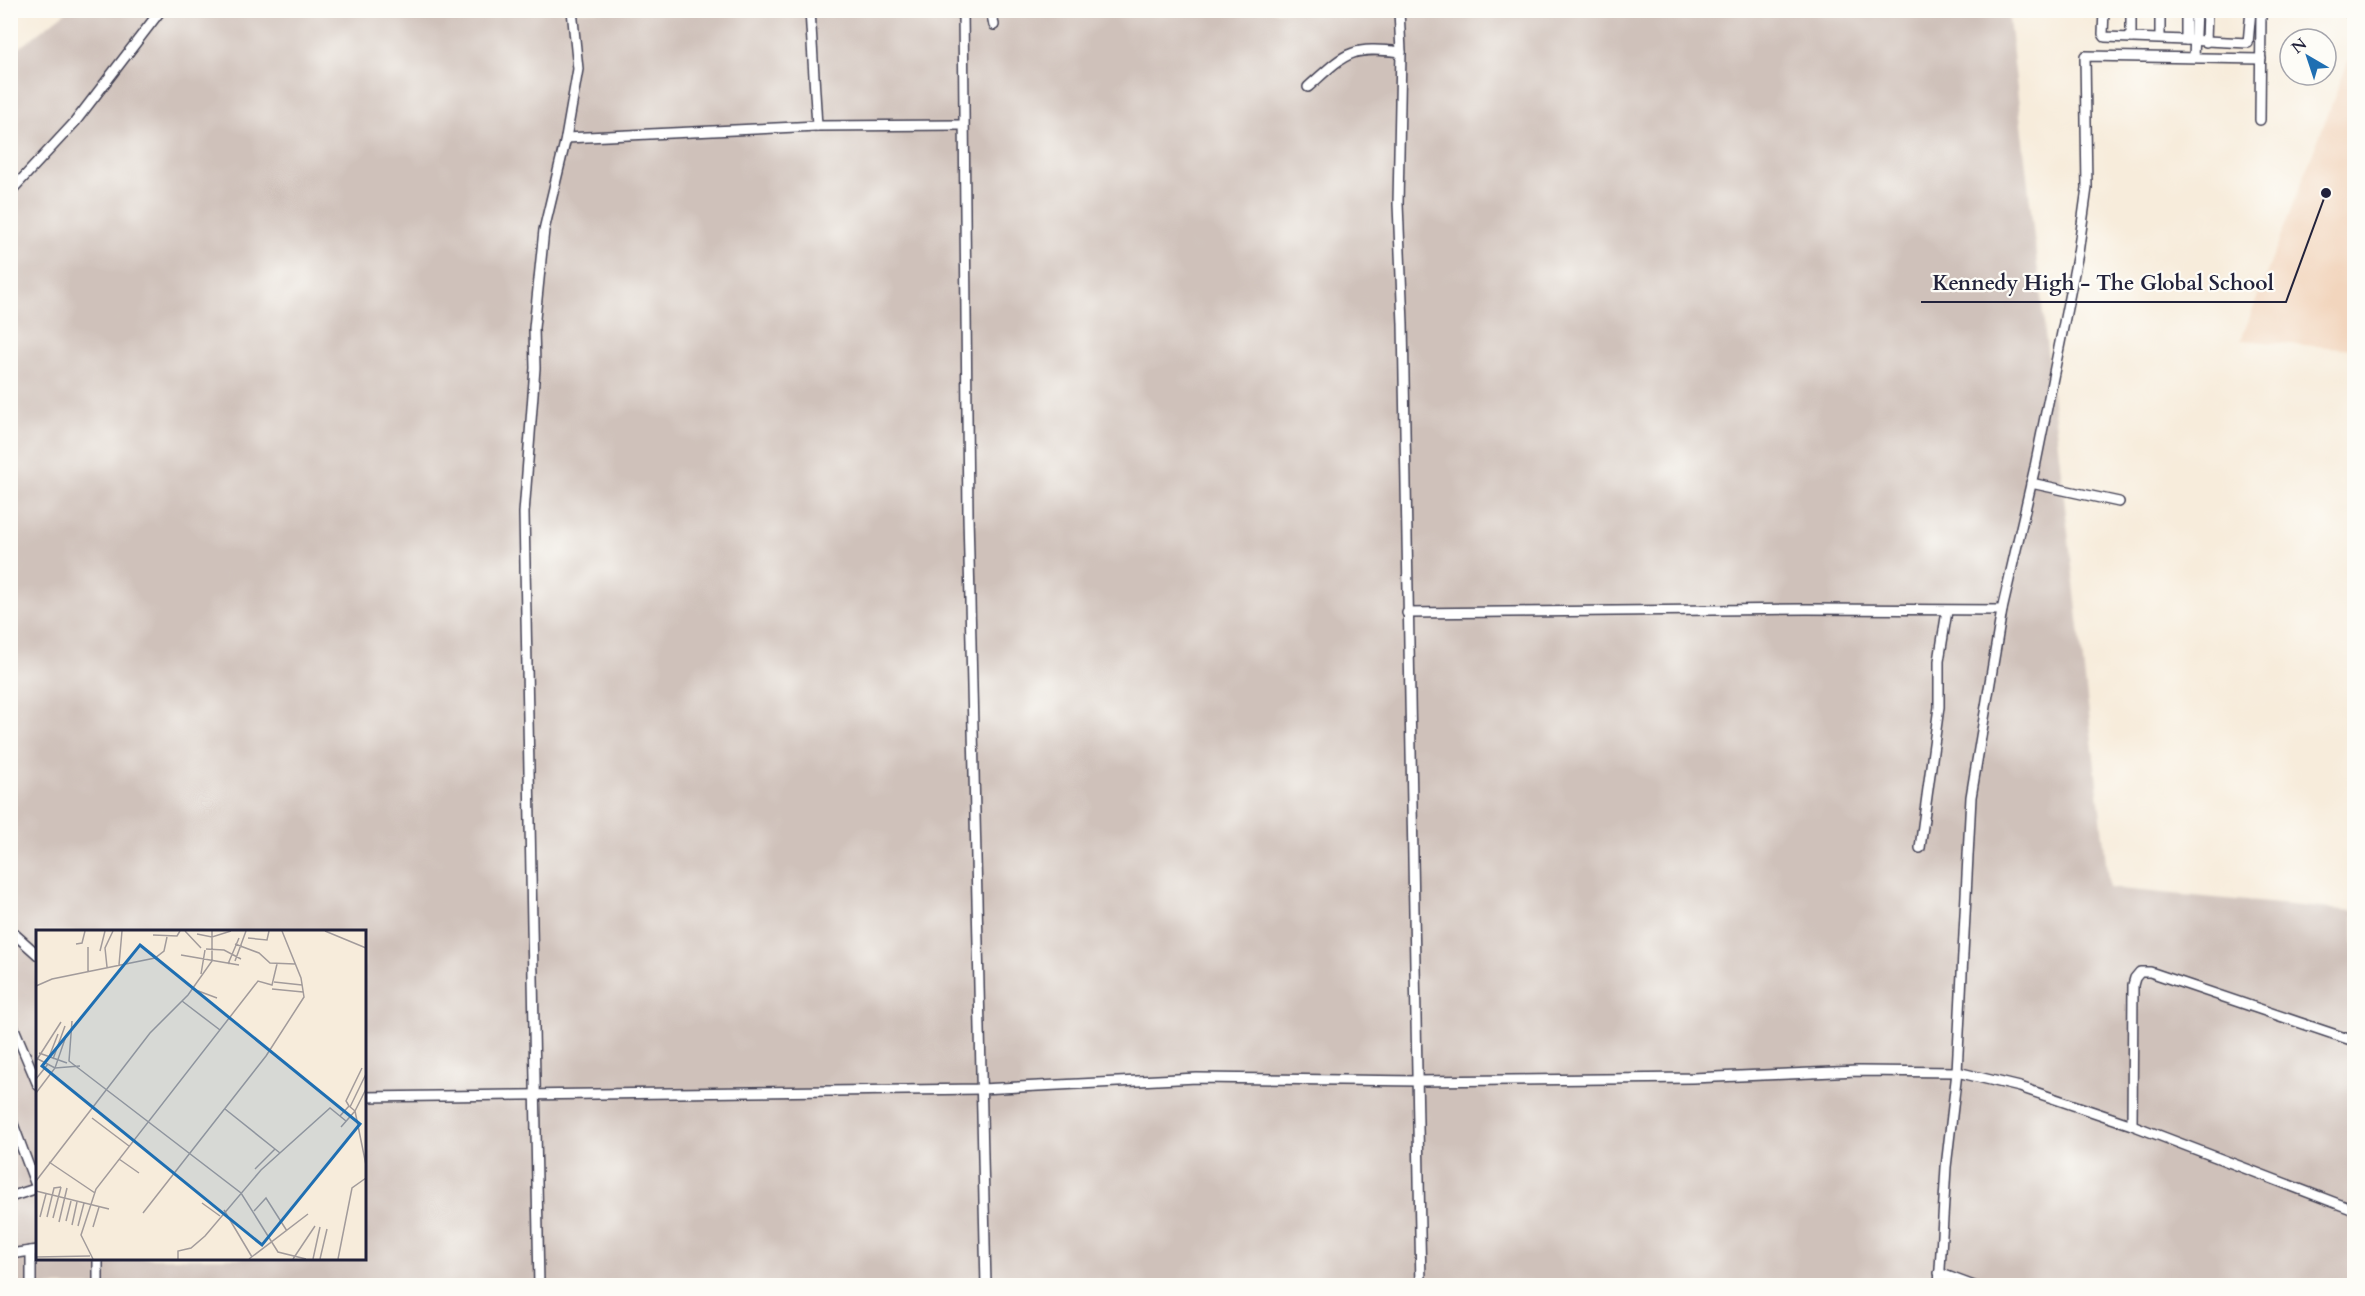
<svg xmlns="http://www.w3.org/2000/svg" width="2365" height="1296" font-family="Cardo,serif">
<rect width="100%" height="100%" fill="#fdfcf7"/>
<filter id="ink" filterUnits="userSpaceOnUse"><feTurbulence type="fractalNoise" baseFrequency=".0167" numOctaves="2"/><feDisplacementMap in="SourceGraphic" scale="12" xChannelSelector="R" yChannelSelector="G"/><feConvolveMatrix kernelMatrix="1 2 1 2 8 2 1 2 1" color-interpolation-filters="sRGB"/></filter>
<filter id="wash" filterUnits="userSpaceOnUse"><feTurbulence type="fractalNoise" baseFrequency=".008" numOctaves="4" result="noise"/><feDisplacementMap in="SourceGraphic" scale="24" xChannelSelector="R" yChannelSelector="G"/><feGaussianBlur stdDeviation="1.35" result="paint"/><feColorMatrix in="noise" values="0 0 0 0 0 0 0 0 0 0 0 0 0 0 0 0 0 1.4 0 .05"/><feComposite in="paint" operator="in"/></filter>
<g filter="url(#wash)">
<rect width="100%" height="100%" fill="#f7ecdb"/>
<polygon fill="#f2d5bd" points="2354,46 2354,349 2241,340"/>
<path fill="#cfc1ba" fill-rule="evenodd" d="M67,11h1941l101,877 245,23v374l-2343,1 -1,-1231zM38,932h326v326h-326z"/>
</g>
<g filter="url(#ink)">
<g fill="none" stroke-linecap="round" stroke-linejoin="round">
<g stroke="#424053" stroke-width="12">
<g id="minor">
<polyline points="810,10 817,126"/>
<polyline points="963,10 968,515 986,1286"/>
<polyline points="991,10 994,25"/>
<polyline points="1399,10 1401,52 1398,204 1403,324 1421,1286"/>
<polyline points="2104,10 2103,34 2105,37 2186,40 2186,10"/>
<polyline points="2346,10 2354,17"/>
<polyline points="2131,38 2131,10"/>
<polyline points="2160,38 2160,10"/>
<polyline points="2186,40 2248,43 2251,10"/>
<polyline points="2206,42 2207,10"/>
<polyline points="2194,57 2196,10"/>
<path d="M1308,87c38,-34 41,-41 93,-35"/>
<polyline points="2260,120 2261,10"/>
<polyline points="566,138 817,126 963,125"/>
<polyline points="10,192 75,122 161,10"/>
<polyline points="2031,483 2119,502"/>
<polyline points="1407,613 1807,609 2002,610"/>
<polyline points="1920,848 1939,707 1939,661 1947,611"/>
<polyline points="10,930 38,955"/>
<polyline points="10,1019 38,1085"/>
<polyline points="364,1097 981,1089 1197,1078 1418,1081 1692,1078 1857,1071 1957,1072 2020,1087 2132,1125 2354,1210"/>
<polyline points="10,1116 37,1188"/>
<polyline points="2132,1125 2133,985 2135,978 2140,972 2150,972 2354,1041"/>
<polyline points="10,1197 38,1188"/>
<polyline points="31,1251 31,1286"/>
<polyline points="10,1254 38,1250"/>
<polyline points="98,1258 98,1286"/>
<polyline points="1939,1273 1974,1286"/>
<polyline points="539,1286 524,513 535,368 534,328 544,230 566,138 578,69 572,10"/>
<polyline points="1939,1286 1946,1167 1957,1072 1971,797 2002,610 2035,467 2078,253 2087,188 2085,56 2261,59"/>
</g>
</g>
<use href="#minor" stroke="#fff" stroke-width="9"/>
</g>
</g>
<g transform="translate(36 930)">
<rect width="330" height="330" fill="#f7ecdb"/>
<path fill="none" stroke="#a29b9b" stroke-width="1.5" d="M149,1l16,17M289,1l41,17M161,4l15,3 19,-6M117,5l24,1 3,-5M212,8l19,2 2,-9M40,14l6,-1 3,-12M199,14l24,9 11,10 25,1M52,17v24M170,19l18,1 17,9M64,21l5,-20M145,25l58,10M199,31l11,-30M192,34l11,-26M83,35l3,-34M71,37l-2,-19 8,-17M165,44l4,-24M238,52l28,3M0,56l16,-7 103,-21 9,-7 3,-14M157,59l24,9M236,59l31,3M146,71l38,29M36,91l-3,40 172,132 37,59 28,7M3,123l28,10M13,127l9,-23M0,128l19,10 25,-2M17,129l12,-33M0,131l25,-39M0,149l12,-15M330,159l-11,22 11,54M0,163l19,-25 11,-32M313,176l-3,-5 16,-33M314,177l16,-33M189,179l55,44M304,186l9,-10 6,5 -14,16M56,188l37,28M83,229l20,14M13,232l46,31M219,239l20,-20M0,251l114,-148 38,-38 24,-34v-30M0,261l73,18M166,273l18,13M188,280l28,47M218,281l12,-13 21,33M107,283l123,-157 38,-59 -3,-19 -19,-47M4,287l6,-23M11,287l7,-29 7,-1M17,288l8,-31M30,291l5,-20M23,292l8,-34M36,295l5,-23M42,296l6,-23M57,297l6,-20M0,327l54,-1M57,329l-12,-24 15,-46 162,-208 14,4 5,-21M142,329v-8l13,-3 14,-12 56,-66 69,-62 16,13M213,329l59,-45M257,329l22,-33M277,329l7,-32M284,329l7,-30M302,329l14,-71 14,-10"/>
<path fill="#1f6fb2" fill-opacity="0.15" stroke="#1f6fb2" stroke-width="3" d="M104,15l220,179 -98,121 -220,-179z"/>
<rect width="330" height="330" fill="none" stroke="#22223b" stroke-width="3"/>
</g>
<path fill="none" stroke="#22223b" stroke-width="2" d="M2326 193L2286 302H1921"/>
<circle fill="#22223b" stroke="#fdfcf7" stroke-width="2" cx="2326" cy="193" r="6"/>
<g font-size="21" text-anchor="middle" font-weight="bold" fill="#22223b" stroke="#fdfcf7" stroke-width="4.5" stroke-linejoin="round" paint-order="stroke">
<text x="2103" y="290">Kennedy High - The Global School</text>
</g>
<rect width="2365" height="1296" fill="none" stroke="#fdfcf7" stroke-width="36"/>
<g transform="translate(2308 57) rotate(321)"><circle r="28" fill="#fdfcf7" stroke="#a5a5ac" stroke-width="1.5"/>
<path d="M0-4.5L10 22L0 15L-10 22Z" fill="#1f6fb2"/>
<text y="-9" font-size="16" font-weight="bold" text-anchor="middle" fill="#22223b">N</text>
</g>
</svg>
